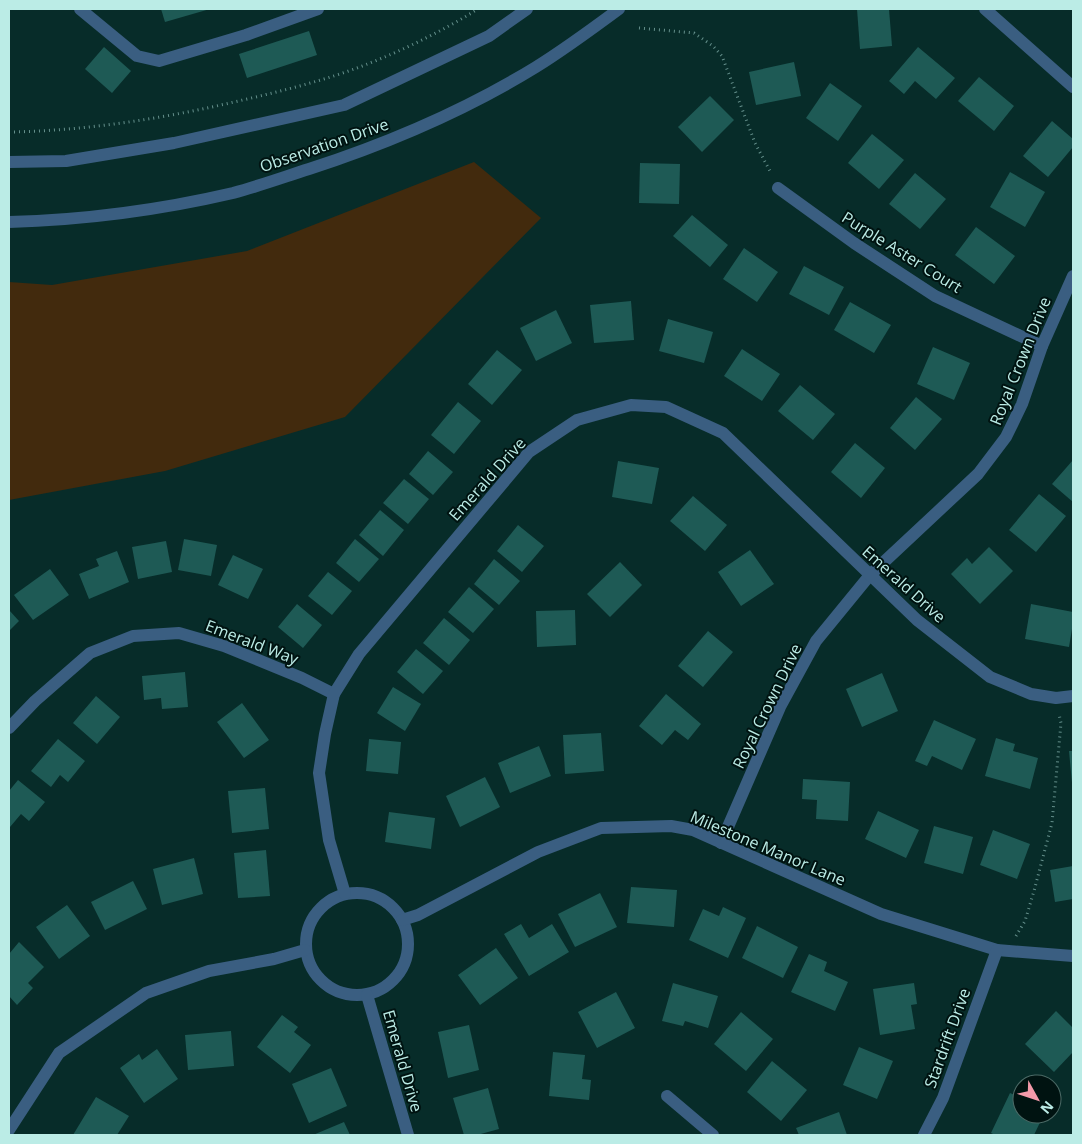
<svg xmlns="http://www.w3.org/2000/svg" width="1082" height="1144" font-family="'Open Sans',sans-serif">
<rect width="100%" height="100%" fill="#072c29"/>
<polygon fill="#422a0d" points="474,162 541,218 345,417 165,471 9,500 9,282 52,285 247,251"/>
<g fill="#1e5a55">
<polygon points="161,9 210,9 165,22"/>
<polygon points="857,9 889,9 892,46 860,49"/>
<polygon points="309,31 317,55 247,78 239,54"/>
<polygon points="104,47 131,71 112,93 85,69"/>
<polygon points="918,47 955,78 936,99 915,81 904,94 889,81"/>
<polygon points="794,62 801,96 756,105 749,72"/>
<polygon points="979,77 1014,106 994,131 958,101"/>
<polygon points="830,83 862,106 838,141 806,118"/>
<polygon points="710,96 734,120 702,152 678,127"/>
<polygon points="1052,121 1073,139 1073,147 1048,177 1023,156"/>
<polygon points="872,134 904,160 879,189 848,163"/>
<polygon points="640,163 680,164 679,204 639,203"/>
<polygon points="1010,172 1045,192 1025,227 990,207"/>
<polygon points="915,173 946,199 920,229 889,204"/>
<polygon points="692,215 728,245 710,267 673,236"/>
<polygon points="976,227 1015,256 994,284 955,255"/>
<polygon points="744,248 778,272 757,302 723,279"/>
<polygon points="804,266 844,287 829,315 789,294"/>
<polygon points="631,301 634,340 594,343 590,305"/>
<polygon points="850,302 891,325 874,353 834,330"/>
<polygon points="556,310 572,343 536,361 520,328"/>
<polygon points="668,319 713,332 704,363 659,351"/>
<polygon points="933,347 970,363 954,400 917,384"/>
<polygon points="742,349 780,374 762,401 724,376"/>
<polygon points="497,350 522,370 492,405 468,384"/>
<polygon points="800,385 835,414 813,440 778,411"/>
<polygon points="916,397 942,419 915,450 890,428"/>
<polygon points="458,402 481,421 454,454 431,435"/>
<polygon points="855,443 885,468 861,498 831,472"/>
<polygon points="428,451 453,472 433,495 409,474"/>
<polygon points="1073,460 1073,502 1052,484"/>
<polygon points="618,461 659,468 652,504 612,497"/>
<polygon points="404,479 429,499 408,524 383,503"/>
<polygon points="1039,494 1066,516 1036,552 1009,530"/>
<polygon points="693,496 727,525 705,551 670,521"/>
<polygon points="380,510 404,530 383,556 359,535"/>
<polygon points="518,525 544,546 522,572 497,551"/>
<polygon points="184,539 217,545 211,576 178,570"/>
<polygon points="355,539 379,559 359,582 336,563"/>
<polygon points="166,541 172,572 138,579 132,547"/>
<polygon points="989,547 1013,571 980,604 951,574 967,558 972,564"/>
<polygon points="750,550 774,584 741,606 718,572"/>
<polygon points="117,551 129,582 89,599 79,574 99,566 96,559"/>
<polygon points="233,555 263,569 248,599 218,585"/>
<polygon points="494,559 520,581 499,605 474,584"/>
<polygon points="620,562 642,585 610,617 587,594"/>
<polygon points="50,569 69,595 33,620 14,595"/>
<polygon points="328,572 352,591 332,615 308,596"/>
<polygon points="469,587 494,609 473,633 448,612"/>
<polygon points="297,604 322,625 303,648 278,627"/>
<polygon points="1031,604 1073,612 1073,623 1069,647 1025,639"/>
<polygon points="9,610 19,621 9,631"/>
<polygon points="575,610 576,645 537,647 536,611"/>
<polygon points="444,618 470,640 449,665 423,643"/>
<polygon points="708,631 733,652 703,687 678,666"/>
<polygon points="416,649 443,671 423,694 397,672"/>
<polygon points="185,672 188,707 162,709 161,698 144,700 142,676"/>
<polygon points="882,673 898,711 862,727 846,689"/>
<polygon points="393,687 421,704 405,731 377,713"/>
<polygon points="666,694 701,724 688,740 675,730 662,745 639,726"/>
<polygon points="96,696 120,717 97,744 73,723"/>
<polygon points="242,703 269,740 244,758 217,722"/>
<polygon points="934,720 976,739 962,770 932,756 927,766 915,761"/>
<polygon points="601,733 604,771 565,774 563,735"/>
<polygon points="996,738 1015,744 1013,751 1038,758 1030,789 985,776"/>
<polygon points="58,739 85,761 68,782 60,775 51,787 31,771"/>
<polygon points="369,739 401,742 398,774 366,771"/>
<polygon points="539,746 551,776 510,793 498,763"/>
<polygon points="1069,751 1073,751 1073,783 1072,783"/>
<polygon points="485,777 500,807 460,827 446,796"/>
<polygon points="803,779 850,782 848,821 816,819 817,800 802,799"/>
<polygon points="18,780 45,802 29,821 21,814 10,827 9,825 9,791"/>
<polygon points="265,788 269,829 232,833 228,791"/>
<polygon points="878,811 919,830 906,858 865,839"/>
<polygon points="389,812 435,818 431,849 385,842"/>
<polygon points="934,826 973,837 963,874 924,863"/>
<polygon points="993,830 1030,844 1017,879 980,865"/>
<polygon points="266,850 270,896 238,898 234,853"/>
<polygon points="194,858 203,894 162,905 153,869"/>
<polygon points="1073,866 1073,899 1055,902 1050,870"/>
<polygon points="133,881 147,909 105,930 91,902"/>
<polygon points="631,887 677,890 674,927 627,923"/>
<polygon points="600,893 617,927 575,947 558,914"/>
<polygon points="67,905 90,936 59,959 36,927"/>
<polygon points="723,907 746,918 728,958 689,940 703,909 719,916"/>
<polygon points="521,924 529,938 552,924 569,952 529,976 504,934"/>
<polygon points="757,926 798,947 783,978 742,958"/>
<polygon points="19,942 44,967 28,983 33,988 17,1005 9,996 9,954"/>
<polygon points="496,948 518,978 480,1005 458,975"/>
<polygon points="809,954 827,962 824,971 848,982 835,1011 791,992"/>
<polygon points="673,983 718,996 708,1028 685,1021 683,1026 662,1021"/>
<polygon points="914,983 917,1004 911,1005 915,1029 880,1035 873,989"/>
<polygon points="616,992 635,1028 597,1048 578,1012"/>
<polygon points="1056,1011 1073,1028 1073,1052 1054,1072 1025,1044"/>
<polygon points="741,1012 773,1039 746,1071 714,1044"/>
<polygon points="282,1015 298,1027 294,1032 311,1045 290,1073 257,1047"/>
<polygon points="469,1025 479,1070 448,1078 438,1032"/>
<polygon points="231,1031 234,1066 188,1070 185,1035"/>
<polygon points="859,1047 893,1061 877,1099 843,1085"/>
<polygon points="157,1049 178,1079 144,1103 120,1068 139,1054 142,1060"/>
<polygon points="553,1052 585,1055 582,1079 591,1080 589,1100 549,1096"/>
<polygon points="772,1061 807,1090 781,1121 747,1092"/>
<polygon points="331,1068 347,1106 309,1123 292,1084"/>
<polygon points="488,1088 499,1129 477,1135 464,1135 453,1098"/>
<polygon points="1010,1093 1022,1098 1022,1114 1044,1114 1034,1135 995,1135 991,1133"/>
<polygon points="96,1097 129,1116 117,1135 73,1135"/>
<polygon points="839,1112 847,1135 799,1135 796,1128"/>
<polygon points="344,1122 350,1135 313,1135"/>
</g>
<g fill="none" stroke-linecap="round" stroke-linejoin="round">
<g stroke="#65908c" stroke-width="3" stroke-dasharray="1 4" stroke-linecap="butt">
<polyline points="639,28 694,33 713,46 722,56 755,143 771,173"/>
<path d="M9,132c68,-1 137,-11 203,-25 53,-12 108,-24 158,-44 38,-15 74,-33 108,-54"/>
<polyline points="1016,936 1025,921 1034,891 1052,823 1061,723 1059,714"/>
</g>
<g stroke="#3a5e81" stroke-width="12">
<polyline points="80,9 137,56 159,61 246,35 318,9"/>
<polyline points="985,9 1073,87"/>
<polyline points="9,162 66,161 174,143 344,105 489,36 527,9"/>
<polyline points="778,188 854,243 935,296 1042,346"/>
<path d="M9,222c75,-2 151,-12 224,-29 26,-7 51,-16 76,-24 77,-25 157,-59 227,-102 29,-18 56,-38 83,-58"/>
<polyline points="9,728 35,701 90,653 133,636 179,633 224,646 302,678 334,694"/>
<polyline points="721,843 780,707 816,641 870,575 978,474 1006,437 1022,404 1042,346 1073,276"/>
<circle cx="357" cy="944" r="51"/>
<polyline points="345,894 329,840 319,773 325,734 334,694 359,654 529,452 577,420 631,405 666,407 723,433 917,620 990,677 1031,694 1056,698 1073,696"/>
<polyline points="402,920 418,915 538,852 601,828 671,826 693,830 881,914 997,950 1073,956"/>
<polyline points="367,995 408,1135"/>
<polyline points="667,1096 713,1135"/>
<polyline points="9,1130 59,1053 146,993 209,971 274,959 305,950"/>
<polyline points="924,1135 943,1098 997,950"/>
</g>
</g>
<g text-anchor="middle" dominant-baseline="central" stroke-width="4" stroke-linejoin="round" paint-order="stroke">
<g font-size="16" fill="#bbece6" stroke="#001311">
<text transform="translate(324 145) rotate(-19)">Observation Drive</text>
<text transform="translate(902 252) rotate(32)">Purple Aster Court</text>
<text transform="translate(1020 361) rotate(-68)">Royal Crown Drive</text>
<text transform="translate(487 479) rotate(-48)">Emerald Drive</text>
<text transform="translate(904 584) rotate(42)">Emerald Drive</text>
<text transform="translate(252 642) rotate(21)">Emerald Way</text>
<text transform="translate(767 706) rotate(-64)">Royal Crown Drive</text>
<text transform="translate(768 848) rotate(23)">Milestone Manor Lane</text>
<text transform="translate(947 1038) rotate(-70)">Stardrift Drive</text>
<text transform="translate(403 1061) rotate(74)">Emerald Drive</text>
</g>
</g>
<rect width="1082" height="1144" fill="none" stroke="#bbece6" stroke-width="20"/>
<g transform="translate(1037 1099) rotate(130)"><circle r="24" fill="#001311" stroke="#4b6a66"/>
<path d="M0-4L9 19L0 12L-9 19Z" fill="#f39aaa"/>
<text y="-8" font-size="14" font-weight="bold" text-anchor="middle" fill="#bbece6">N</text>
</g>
</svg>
